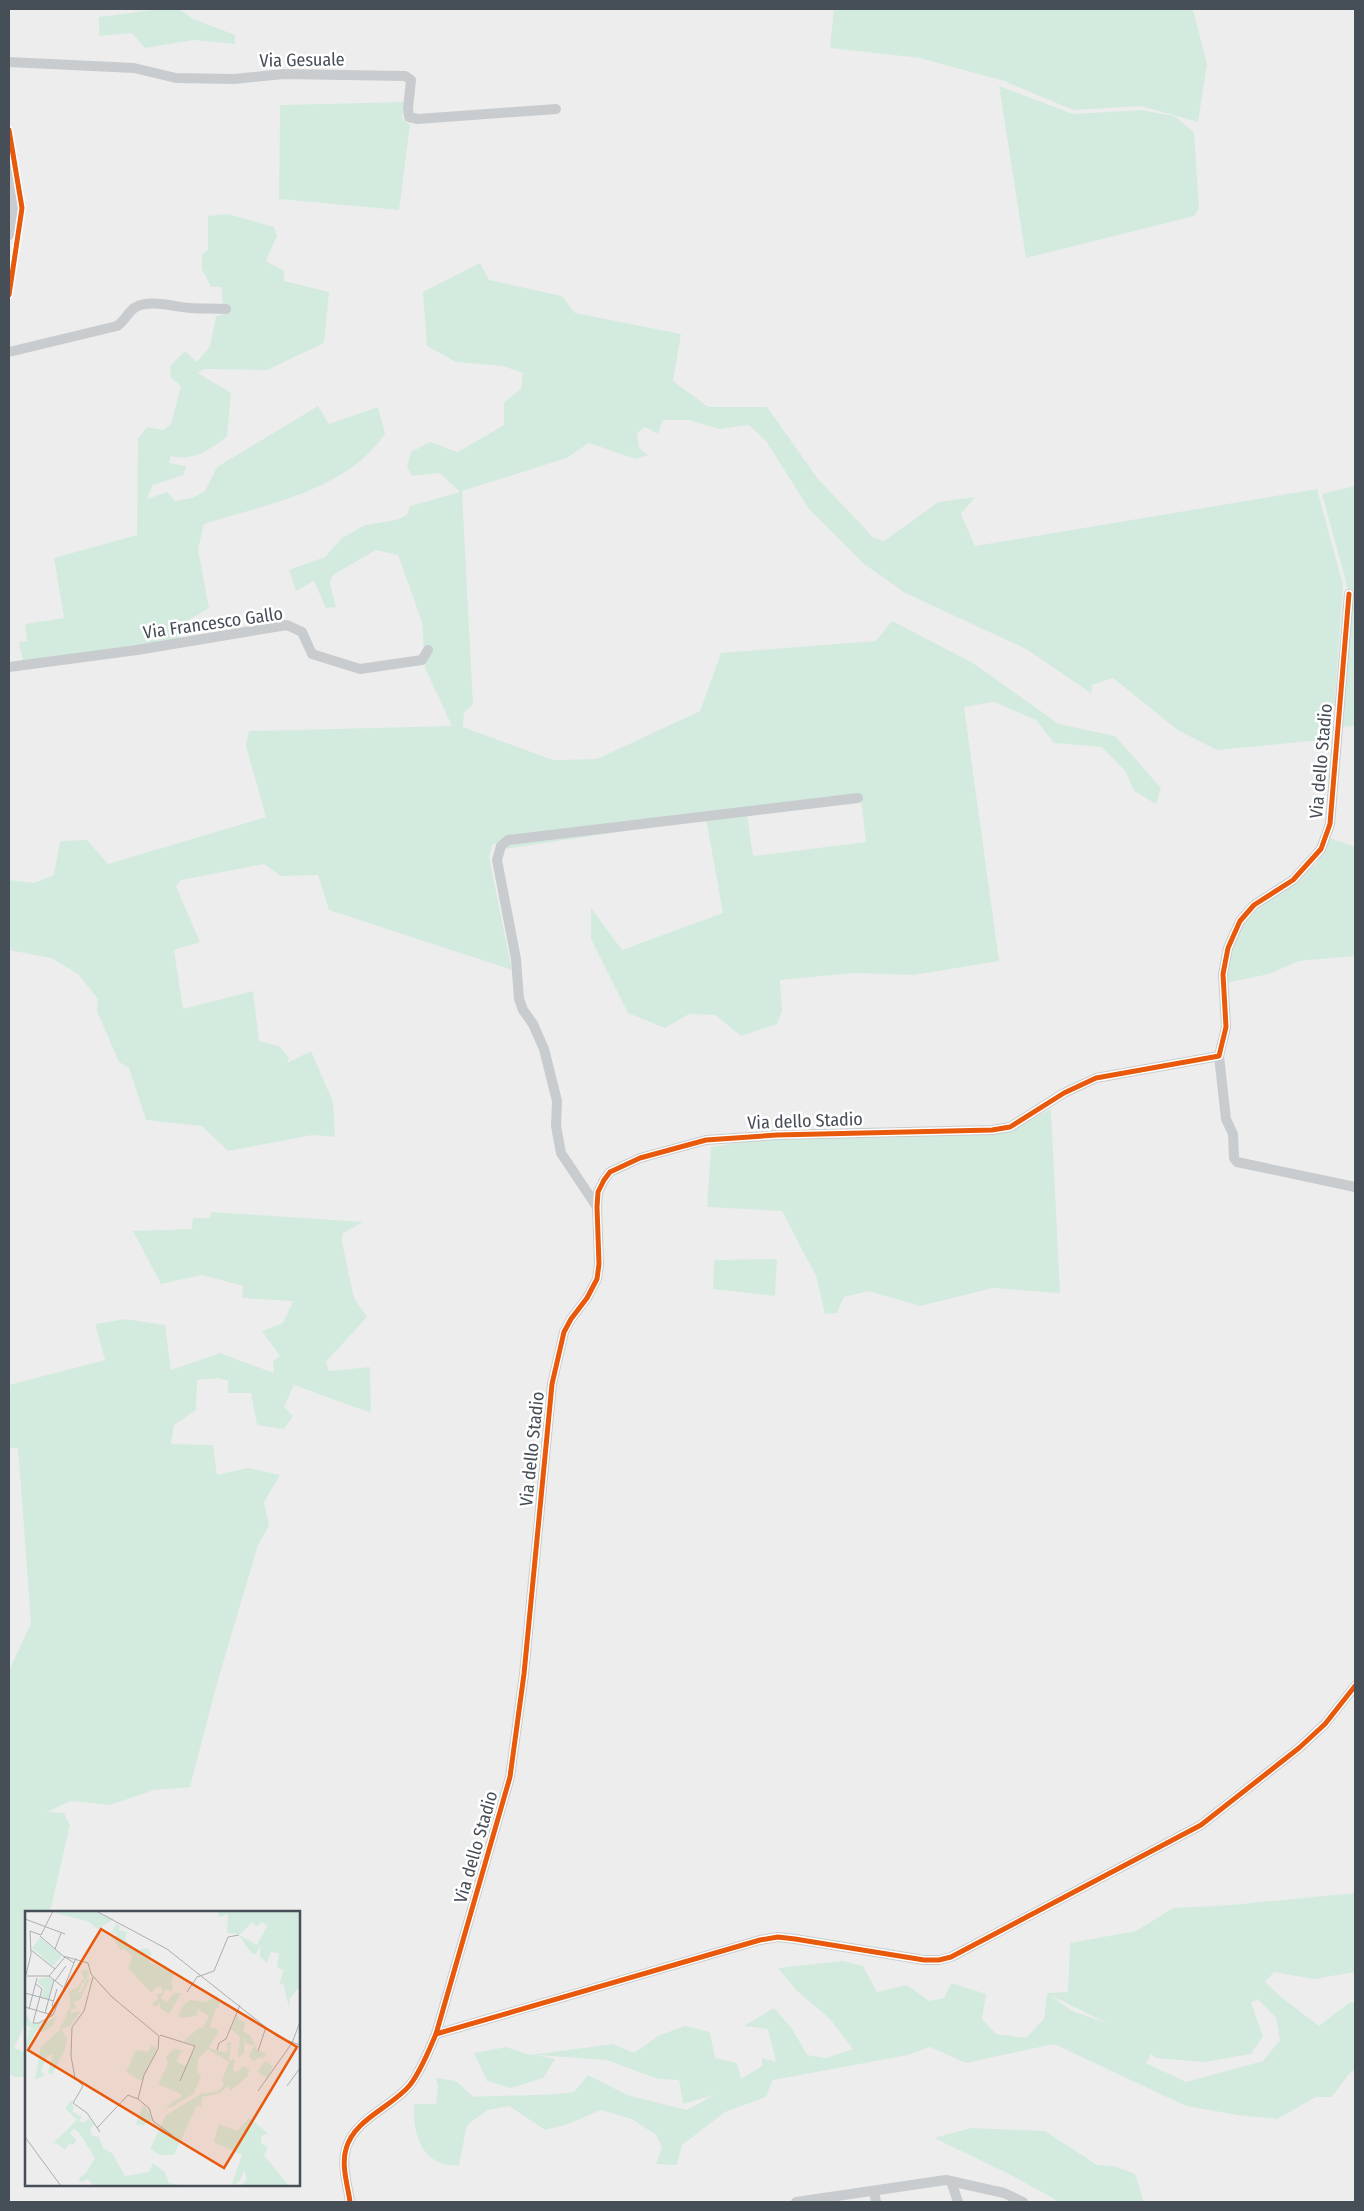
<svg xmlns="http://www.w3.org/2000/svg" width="1364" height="2211" font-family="'Fira Sans Condensed',sans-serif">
<rect width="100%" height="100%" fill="#eeeded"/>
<g fill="#d3ebdf" fill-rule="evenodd">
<polygon points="160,9 179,9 193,19 235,35 235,44 194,40 145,48 132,33 99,36 99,17"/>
<polygon points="834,9 1193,9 1207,64 1198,122 1141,106 1073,110 1004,81 920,58 830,48"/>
<polygon points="999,86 1073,114 1141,110 1174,116 1194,132 1199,208 1194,216 1026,258"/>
<polygon points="405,102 402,118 410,125 399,210 279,199 280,105"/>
<path d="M228,214l46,13 3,9 -11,25 18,10v10l45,11 -5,51 -57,27 -63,-1 -6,4 33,20 -4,44c-16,12 -35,25 -56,19l-2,7 17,3 -2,9 -31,10 -6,14 20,-7 8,9 17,-3 13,-7 12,-24 101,-61 11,18 49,-17 7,27c-39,57 -118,70 -181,90l-6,25 11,59 -30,18 2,15 -158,21 -4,-20 8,-1 -2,-17 39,-6 -10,-60 83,-23 1,-96 9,-12 16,3 8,-6 10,-38 -10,-8 -1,-12 15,-15 12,11 13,-16 6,-30 7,-1 -1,-28h-11l-9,-18v-15l6,-4v-34z"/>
<path d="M480,263l9,17 73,16 13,17 106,21 -8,47 35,26h59l51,72 56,59 10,3 54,-39 37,-5 -14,17 14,32 342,-57 26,96 -11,154 -115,11 -38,-19 -66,-53 -21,7 -1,8 -65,-44 -121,-56 -41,-29 -55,-55 -43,-68 -17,-16 -30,4 -30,-9h-26l-5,14 -13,-7 -8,6 2,15 9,7 -13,4 -46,-16 -22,15 -105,33 11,214 -9,7 -1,15 90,33 44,-1 103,-48 21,-58 155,-12 16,-20 81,42 86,61 56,12 46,52 -5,16 -22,-13 -8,-19 -24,-25 -48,-4 -18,-23 -42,-18 -30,5 35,254 -86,14 -60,-2 -73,7 2,31 -5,13 -36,12 -26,-21 -26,-1 -24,14 -37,-15 -37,-74v-31l31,42 101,-37 -17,-94 -201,30 -12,-6 -4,14 23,113 -183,-60 -11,-35 -37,1 -17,-12 -83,16 -5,6 24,56 -26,8 9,59 70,-18 6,50 20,5 10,12 -2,5 24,-12 22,51 2,35 -22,-2 -85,16 -26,-25 -56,-6 -17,-52 -10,-6 -22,-51 1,-12 -20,-25 -27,-16 -42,-8v-70l24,3 21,-8 6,-34 27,-1 21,24 158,-47 -20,-71 3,-15 203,-5 -27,-58 -3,-46 -24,-67 -22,-5 -43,25 -3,8 6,24 -10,1 -12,-27 -18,10 -7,-21 36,-13 17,-19 23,-13 31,-5 11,-5 3,-9 50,-14 -20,-19 -28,3 -5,-9 4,-15 19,-10 28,10 46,-27v-23l17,-13 2,-16 -20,-7 -47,-4 -29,-16 -4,-54zM861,800l5,42 -113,14 -6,-42z"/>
<polygon points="1355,486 1355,726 1340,727 1349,593 1322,494"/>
<polygon points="1330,838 1355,847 1355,956 1299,961 1269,974 1226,983 1233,941 1243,921 1316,864"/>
<polygon points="1051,1109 1060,1293 993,1288 920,1306 869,1291 844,1297 837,1313 825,1314 816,1276 782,1211 707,1207 711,1147 755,1140 1004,1133"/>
<polygon points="211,1212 363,1222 343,1233 342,1242 354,1298 367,1317 326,1362 329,1371 370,1367 371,1413 294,1385 284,1407 293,1416 284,1429 257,1425 251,1393 228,1393 228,1381 219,1378 197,1380 196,1410 174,1425 171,1444 213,1445 217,1475 248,1468 280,1475 264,1502 269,1526 258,1545 216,1687 190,1787 154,1790 110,1805 71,1801 47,1812 64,1813 70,1825 50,1912 26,1912 26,2022 14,2048 26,2053 26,2077 14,2077 9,2074 9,1671 31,1623 18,1448 9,1448 9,1385 105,1360 95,1324 125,1319 165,1325 171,1370 220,1353 274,1373 273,1361 280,1356 262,1331 283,1323 293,1301 242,1298 243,1286 202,1275 161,1284 133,1231 192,1229 193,1218 210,1218"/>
<polygon points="777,1259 775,1296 713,1289 714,1260"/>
<path d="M1355,1893v79l-41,7 -40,-7 -9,10 16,15 38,29 31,-24 5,1v66l-7,6 -16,22h-16l-39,22 -39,-4 -52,-9 -132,-62 -88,19 -36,-16 -22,8 -135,25 -7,17 -41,15 -43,33 -5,20 -21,-1 6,-17 -6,-12 -24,-16 -31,-9 -33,14 -23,6 -36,-24 -21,4 -21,15 -8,40c-36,3 -47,-30 -45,-61h22l2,-17 -2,-9 20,3 18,16c33,-3 67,0 100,-5l14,-17 39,20 60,15 27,-15 -31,9 -4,-24 -21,-1 -51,-19 -71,-5 19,4 -12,19 -32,10 -24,-7 -13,-28 32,-6 24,8 83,-11 21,9 24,-17 27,-10 25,6 5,26 22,5 4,16 21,-13v-8l14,4 -8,-33 -24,-3 30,-18 19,22 14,25 19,3 27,-9 -24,-31 -32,-27 -19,-23 65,-7 20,5 14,26 30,-7 22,16 15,-3 7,-15 35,11 -4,25 14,15 30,4 18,-19 3,-26 21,-1 2,-49 66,-12 37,-23 58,-3zM1050,1995l57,28 -35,-12zM1258,1999l18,19 4,22 -17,21 -77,21 -40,-19 5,-9 5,4 48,4 47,-8 12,-18 -12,-33z"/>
<polygon points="971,2128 1045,2131 1097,2165 1114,2166 1135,2174 1144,2202 1057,2202 1053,2198 1007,2173 934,2138"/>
</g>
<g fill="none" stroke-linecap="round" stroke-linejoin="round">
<g stroke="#c9ccce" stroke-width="10">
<polyline points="9,62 134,68 176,78 234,79 284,74 405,76 411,80 408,108 409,117 418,119 556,109"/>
<polyline points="9,166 14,205 9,235"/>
<path d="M9,352l108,-26c9,-6 11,-15 19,-19 14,-8 39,0 54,1 12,1 24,0 36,1"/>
<polyline points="9,667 137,650 287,625 302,632 312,654 360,669 422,660 428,650"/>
<polyline points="1219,1056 1226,1119 1233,1134 1234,1158 1237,1162 1355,1187"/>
<polyline points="597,1207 561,1153 556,1126 557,1101 544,1049 533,1024 523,1010 519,999 516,959 497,860 501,846 508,840 858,798"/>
<polyline points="436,2034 760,1940 778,1937 795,1939 924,1960 939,1960 951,1957 1201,1825 1299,1748 1325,1724 1355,1686"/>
<polyline points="951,2181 958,2202"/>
<polyline points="874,2191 876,2202"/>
<path d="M350,2202c-2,-16 -9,-36 -4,-53 8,-30 46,-42 64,-64 12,-16 18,-33 26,-51l74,-257 14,-103 28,-290 12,-52 7,-13 16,-21 10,-19 2,-15 -2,-57 1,-15 6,-12 6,-8 30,-14 66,-18 71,-5 215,-5 18,-3 54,-34 32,-15 123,-22 7,-29 -3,-53 5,-26 12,-27 14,-16 39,-25 28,-31 9,-25 19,-230"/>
<polyline points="796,2202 946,2180 1004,2193 1023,2202"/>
</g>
<g stroke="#fff" stroke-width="8">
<g id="cycleway">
<polyline points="9,130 22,208 9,295"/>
<polyline points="436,2034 760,1940 778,1937 795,1939 924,1960 939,1960 951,1957 1201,1825 1299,1748 1325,1724 1355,1686"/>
<path d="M350,2202c-2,-16 -9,-36 -4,-53 8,-30 46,-42 64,-64 12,-16 18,-33 26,-51l74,-257 14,-103 28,-290 12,-52 7,-13 16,-21 10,-19 2,-15 -2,-57 1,-15 6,-12 6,-8 30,-14 66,-18 71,-5 215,-5 18,-3 54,-34 32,-15 123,-22 7,-29 -3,-53 5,-26 12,-27 14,-16 39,-25 28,-31 9,-25 19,-230"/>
</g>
</g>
<use href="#cycleway" stroke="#e8590c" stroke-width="5"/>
</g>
<g text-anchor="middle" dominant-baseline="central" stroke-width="5" stroke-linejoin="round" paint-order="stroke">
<g font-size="18" fill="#464e58" stroke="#fff">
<text transform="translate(302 60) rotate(-1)">Via Gesuale</text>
<text transform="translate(213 623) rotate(-8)">Via Francesco Gallo</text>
<text transform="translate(1321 761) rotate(-85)">Via dello Stadio</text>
<text transform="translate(805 1121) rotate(-2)">Via dello Stadio</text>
<text transform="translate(532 1449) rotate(-84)">Via dello Stadio</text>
<text transform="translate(476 1847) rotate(-74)">Via dello Stadio</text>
</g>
</g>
<g transform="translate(25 1911)">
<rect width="275" height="275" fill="#eeeded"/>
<path d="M35,0h34l20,8 -16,10 -11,-8 -32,-8zM192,0l83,1v74l-10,13 -1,9 -6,-25 -3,2 -4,-1 3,1 5,-15 -7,-2 2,-15 -8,-1 -4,11 -7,-6v-11l-4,8h-4l-14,-20 -11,-1 1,-19 -8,3zM228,11l3,5 6,-5 5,4 -10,19 -18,-10zM91,12l4,3 -1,4 8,2 -2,7 5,6 7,5 11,-2 4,6 -5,3 4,6 23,10 -3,10 2,5 -2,3 -5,-2 -5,9 5,5 8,-10h7l-12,21 -8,-5 -2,-6 -3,4 -4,-3 6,-5 -1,-5 6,-1 -2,-7 -6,2 -4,5 -23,-25 5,-12 -9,-7 -4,1 -6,-11 -4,1 7,-5 -5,-3zM15,26l22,19 -9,10 -21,-18zM62,59l2,5 -7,9 -1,4 -7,7 8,-4 4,-12h3l-1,3 -8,18 -7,2 4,6 -6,1 -1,4 11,-2 -11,15 -9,3 6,9 -2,11 -12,24 -3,2 -2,-3 5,-18 -6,2 -6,15 4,4 -10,5 6,-33 18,-16 12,-26 -2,-14 8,-3 7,-10 -3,-7zM23,66l5,3 -5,19 -7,-2 3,-8 -6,-6 1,-4zM193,84l1,12 -4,3 -5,17 9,3 -10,18 18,5 1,-7 -3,-2 6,-2 -2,19 6,-2 -2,10 3,4 8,-7 5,3 -1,7 -17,14 -4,-4 -7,7 -18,4 -1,10 -4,-2 -23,50h-14l-10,-6 16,-34 35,-21 18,-3 5,-7 -2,-4 7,-18 -21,-13 -10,10 -1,12 4,5 -7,17 -22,14 -7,1 18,-13 -25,-11 10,-20 -2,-7 8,-8 11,2 -5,1 -3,10 9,4 10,-20 -12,-5 15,-13h4l6,-12 -11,-7 -2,7 -14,2 -4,-2 5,-10 7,-6 16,2zM0,99l6,13h14l12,-7 -5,10 -9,6 -6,-2 -12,21 4,-22 6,1 -10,-5zM212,103l2,6 6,2 -2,9 8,5 6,14 10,4 -5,5 -2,-2 -6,4 -5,-4 5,-12 -8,-1 -1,-10 -1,19 -6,5 2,-21 -9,-8zM127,134l5,4 -15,32 -16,-9 10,-22 12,2zM240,150l8,5 -6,12 -10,-7zM46,189l3,9 -2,2 10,6 -3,4 5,2 5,-5 5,7 -4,4 2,6 7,2 4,11 9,5 13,23 24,-4 4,-9 12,9 4,11 17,3h-92l-6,-7 -6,3 -4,-3 8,-6 9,-15 -15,-24 -6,-6 -4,5 7,8 -5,4 -2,-2 -5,7 -9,-7 -5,2 26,-25 -12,-12zM119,192l8,17 -9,6 -7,-2zM224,207l19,15 -7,4v6l7,4 -4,8 25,31h-48l6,-7 -3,-9 -5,12 -8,4 11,-31 -28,-13 5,-18 18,7z" fill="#d3ebdf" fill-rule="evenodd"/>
<path fill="none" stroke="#abadb1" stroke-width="1" d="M71,0l71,38 111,88 22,8M0,8l40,15M5,20l11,4 12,-24M15,25l23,20 25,7 3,11 21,23 47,39 -1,13 -14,26 -6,24 11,9 4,13 19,14M30,38l6,-16M6,39l24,19M1,64l5,-21 -1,-23M2,65h22l16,-19 9,6M24,65l14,11M68,66l-9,34 -12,16 -1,29 4,22 8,8 -10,17 14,10 13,19M30,70l11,-15M11,73l6,5 -9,34h6l14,-8 23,-57M162,81l10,-15 17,-6 14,-34 11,-2M0,82l29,8M0,96l27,8M31,97l-4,-2 5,-17M4,98l8,-31M20,102l9,-33M135,124l35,11 -15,35M192,139l2,-7 7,-4 14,-34M233,140l8,-24M262,175l13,-18M233,180l34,-48 8,-21M72,217l31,-33 10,4M0,226l36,49"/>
<path fill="#e8590c" fill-opacity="0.15" stroke="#e8590c" stroke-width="2.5" d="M76,18l196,118 -73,121 -196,-118z"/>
<rect width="275" height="275" fill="none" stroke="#464e58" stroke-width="2.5"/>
</g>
<rect width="1364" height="2211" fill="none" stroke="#464e58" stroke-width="20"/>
</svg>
